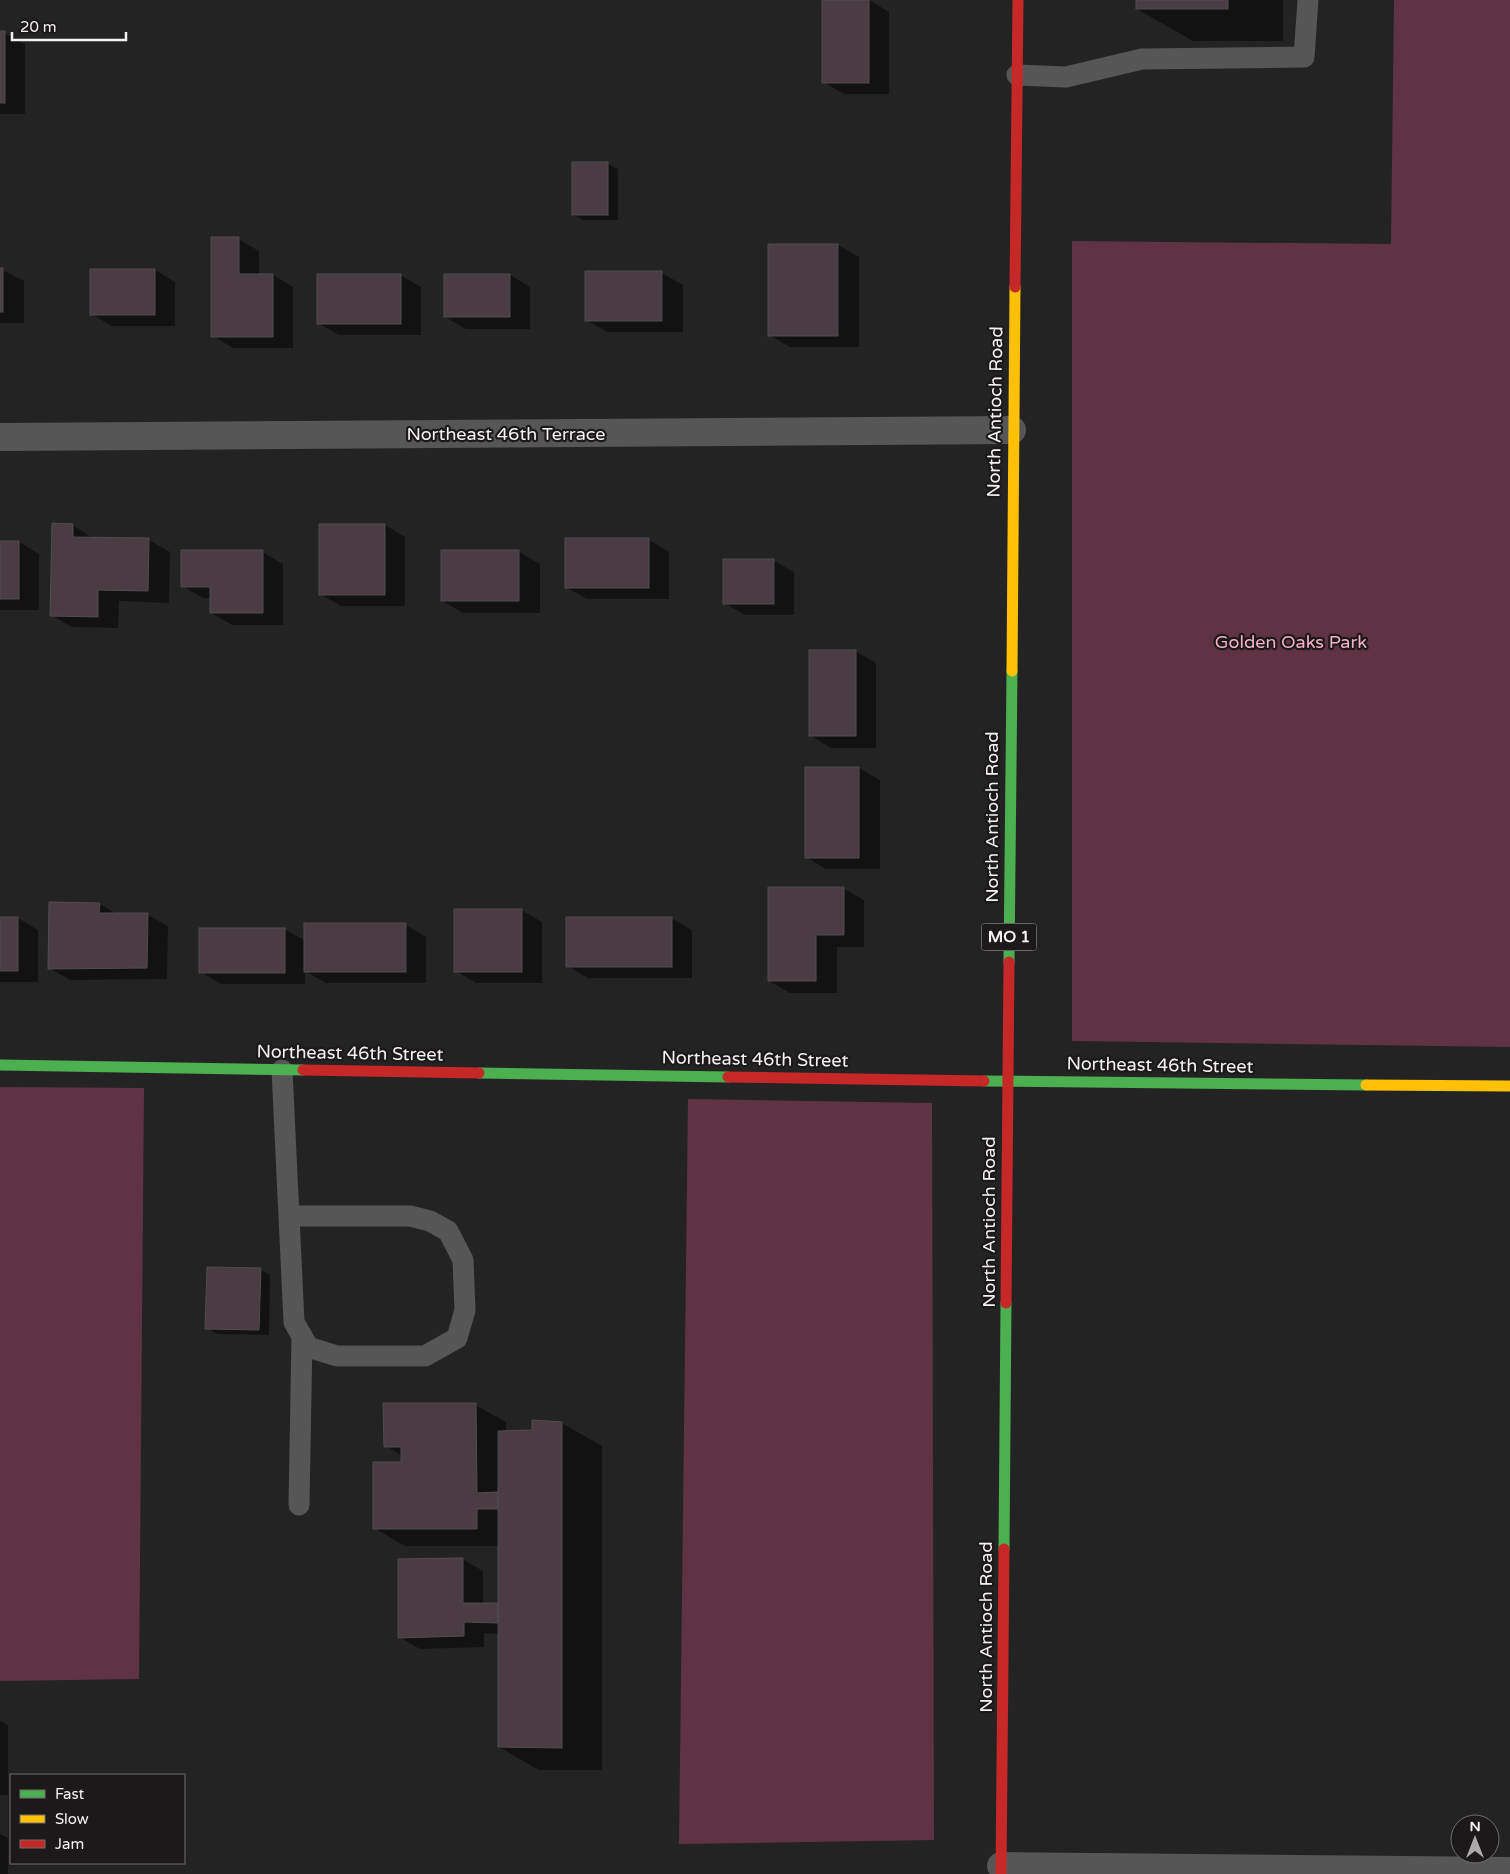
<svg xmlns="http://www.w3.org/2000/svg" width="1510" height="1874" font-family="'Varela Round',sans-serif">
<rect width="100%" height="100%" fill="#242323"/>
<g fill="#5f3343">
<polygon points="1394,0 1510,0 1510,1047 1072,1041 1072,241 1391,244"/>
<polygon points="0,1087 144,1088 139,1679 0,1681"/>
<polygon points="688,1099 932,1103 934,1840 679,1844"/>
</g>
<g fill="#0007">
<polygon points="823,0 869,0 889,12 889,94 844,94 823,82"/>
<polygon points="1137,0 1283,0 1283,41 1193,41 1137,9"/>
<polygon points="0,33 4,33 25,44 25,114 0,114"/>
<polygon points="573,164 608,164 618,169 618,220 583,220 573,215"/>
<polygon points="238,239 259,251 259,275 273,275 293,287 293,348 233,348 213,336"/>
<polygon points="769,245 838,245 859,257 859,347 790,347 769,335"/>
<polygon points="0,269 24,281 24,323 0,323"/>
<polygon points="155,270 175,282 175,326 112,326 91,314"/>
<polygon points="586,273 662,273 683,285 683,332 607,332 586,320"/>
<polygon points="400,275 421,287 421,335 339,335 318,323"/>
<polygon points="510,275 530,287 530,329 466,329 445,317"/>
<polygon points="53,525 73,525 94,539 149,540 170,552 169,603 119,601 118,628 72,627 51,615"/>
<polygon points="385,525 405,537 405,606 341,606 320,594"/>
<polygon points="649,540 669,552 669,599 587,599 567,588"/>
<polygon points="0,542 19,542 39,554 39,610 0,610"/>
<polygon points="262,552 283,564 283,625 232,625 211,613 211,598 203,598 182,586"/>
<polygon points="519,552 540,564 540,613 463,613 442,601"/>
<polygon points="774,561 794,572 794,615 745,615 724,603"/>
<polygon points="855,651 876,663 876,748 831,748 811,736"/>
<polygon points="806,768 859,768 880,780 880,869 826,869 806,857"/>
<polygon points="843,888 864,900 864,947 837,947 837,993 790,993 769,981"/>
<polygon points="100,904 117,914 148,915 168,926 167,979 70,980 49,968"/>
<polygon points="521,910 542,922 542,983 476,983 456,971"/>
<polygon points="0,918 18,918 38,930 38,982 0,982"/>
<polygon points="671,918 692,930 692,978 588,978 568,966"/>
<polygon points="406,925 426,937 426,983 326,983 305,971 305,984 221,984 201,972 284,929 306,941"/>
<polygon points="260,1269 270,1275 269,1335 217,1334 207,1328"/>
<polygon points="475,1405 506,1422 506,1432 533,1431 562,1423 602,1446 602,1770 539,1770 499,1747 499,1634 484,1633 484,1647 420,1649 399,1637 462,1559 483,1571 483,1604 499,1605 499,1546 405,1546 374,1528 402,1463 402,1456 386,1446"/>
<polygon points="0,1721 8,1725 8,1795 0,1795"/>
<polygon points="0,1834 8,1838 8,1874 0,1874"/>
</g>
<g fill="#4b3b42" stroke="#4f4e4e">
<rect x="822" y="0" width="47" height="83"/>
<rect x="1136" y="0" width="92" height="9"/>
<rect x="0" y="31" width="5" height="72"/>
<rect x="572" y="162" width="36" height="53"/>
<polygon points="211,237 239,237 239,274 273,274 273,337 211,337"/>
<rect x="768" y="244" width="70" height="92"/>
<rect x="0" y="268" width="3" height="44"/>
<rect x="90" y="269" width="65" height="46"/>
<rect x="585" y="271" width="77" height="50"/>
<rect x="317" y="274" width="84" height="50"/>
<rect x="444" y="274" width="66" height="43"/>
<polygon points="52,523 73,524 73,537 149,538 148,591 98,590 98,617 50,616"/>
<rect x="319" y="524" width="66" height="71"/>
<rect x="565" y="538" width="84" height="50"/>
<rect x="0" y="541" width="19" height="58"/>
<polygon points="181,550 263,550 263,613 210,613 210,587 181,587"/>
<rect x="441" y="550" width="78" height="51"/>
<rect x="723" y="559" width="51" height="45"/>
<rect x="809" y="650" width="47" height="86"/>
<rect x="805" y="767" width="54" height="91"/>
<polygon points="768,887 844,887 844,935 816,935 816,981 768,981"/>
<polygon points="49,902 100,903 99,913 148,913 147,968 48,969"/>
<rect x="454" y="909" width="68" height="63"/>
<rect x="0" y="917" width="18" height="54"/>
<rect x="566" y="917" width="106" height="50"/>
<rect x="304" y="923" width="102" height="49"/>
<rect x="199" y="928" width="86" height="45"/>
<polygon points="207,1267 261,1268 259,1330 205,1329"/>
<polygon points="383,1403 476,1403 477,1493 498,1492 498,1509 477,1509 477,1529 373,1529 373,1462 401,1462 401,1447 384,1447"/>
<polygon points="532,1420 562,1422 562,1748 498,1747 498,1431 532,1430"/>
<polygon points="463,1558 463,1603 498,1603 498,1623 464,1622 464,1636 398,1638 398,1559"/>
</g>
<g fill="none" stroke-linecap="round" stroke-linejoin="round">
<g stroke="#575656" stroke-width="21">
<polyline points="1017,75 1066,77 1142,59 1304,57 1308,0"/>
<polyline points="282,1070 294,1322 308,1347 337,1356 425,1356 457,1338 465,1310 463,1260 448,1231 430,1221 410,1216 289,1216"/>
<polyline points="299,1505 302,1336"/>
</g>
<g stroke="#575656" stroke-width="28">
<polyline points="0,437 1012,430"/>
<polyline points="1001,1866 1510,1871"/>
</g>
<g stroke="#4caf50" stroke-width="11">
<polyline points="1009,962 1012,671"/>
<polyline points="0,1065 303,1070"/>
<polyline points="479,1073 728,1077"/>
<polyline points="984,1081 1366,1085"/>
<polyline points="1004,1549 1006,1303"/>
</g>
<g stroke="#ffc107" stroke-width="11">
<polyline points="1012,671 1015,287"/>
<polyline points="1366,1085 1510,1086"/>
</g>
<g stroke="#c62828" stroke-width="11">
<polyline points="1015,287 1018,0"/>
<polyline points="303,1070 479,1073"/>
<polyline points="728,1077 984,1081"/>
<polyline points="1006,1303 1009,962"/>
<polyline points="1001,1874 1004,1549"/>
</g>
</g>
<g text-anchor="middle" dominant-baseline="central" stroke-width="4.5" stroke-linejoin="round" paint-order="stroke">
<rect fill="#1b1919" stroke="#b2b0b1" stroke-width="1" x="981.5" y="923.5" width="55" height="27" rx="4"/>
<g font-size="16" font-weight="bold" fill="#f3f1f2">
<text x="1009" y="937">MO 1</text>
</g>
<g font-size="18" fill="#f3f1f2" stroke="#1b1919">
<text transform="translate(995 412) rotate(-89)">North Antioch Road</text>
<text x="506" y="434">Northeast 46th Terrace</text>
<text transform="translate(992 817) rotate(-90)">North Antioch Road</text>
<text transform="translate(350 1053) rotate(1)">Northeast 46th Street</text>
<text transform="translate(755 1059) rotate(1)">Northeast 46th Street</text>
<text transform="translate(1160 1065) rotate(1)">Northeast 46th Street</text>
<text transform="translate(989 1222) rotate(-90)">North Antioch Road</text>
<text transform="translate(986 1627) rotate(-90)">North Antioch Road</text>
</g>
<g font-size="18" fill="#f8afc8" stroke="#1b1919">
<text x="1291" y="642">Golden Oaks Park</text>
</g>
</g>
<rect x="10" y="1774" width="175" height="90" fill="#1b1919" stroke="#716f70"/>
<rect x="20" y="1790" width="25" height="8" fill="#4caf50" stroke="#716f70"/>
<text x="55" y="1799" font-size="15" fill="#f3f1f2">Fast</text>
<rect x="20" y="1815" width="25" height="8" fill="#ffc107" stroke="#716f70"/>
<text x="55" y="1824" font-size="15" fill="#f3f1f2">Slow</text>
<rect x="20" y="1840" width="25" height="8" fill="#c62828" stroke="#716f70"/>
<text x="55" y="1849" font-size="15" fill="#f3f1f2">Jam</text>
<g transform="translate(1475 1839)"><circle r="24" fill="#1b1919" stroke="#716f70"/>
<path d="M0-4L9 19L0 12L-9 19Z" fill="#aba9aa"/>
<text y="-8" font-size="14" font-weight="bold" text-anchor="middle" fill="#f3f1f2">N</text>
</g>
<path d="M12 32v8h114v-8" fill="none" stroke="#f3f1f2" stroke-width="2.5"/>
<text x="20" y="32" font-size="15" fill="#f3f1f2" stroke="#1b1919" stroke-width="4" paint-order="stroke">20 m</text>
</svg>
